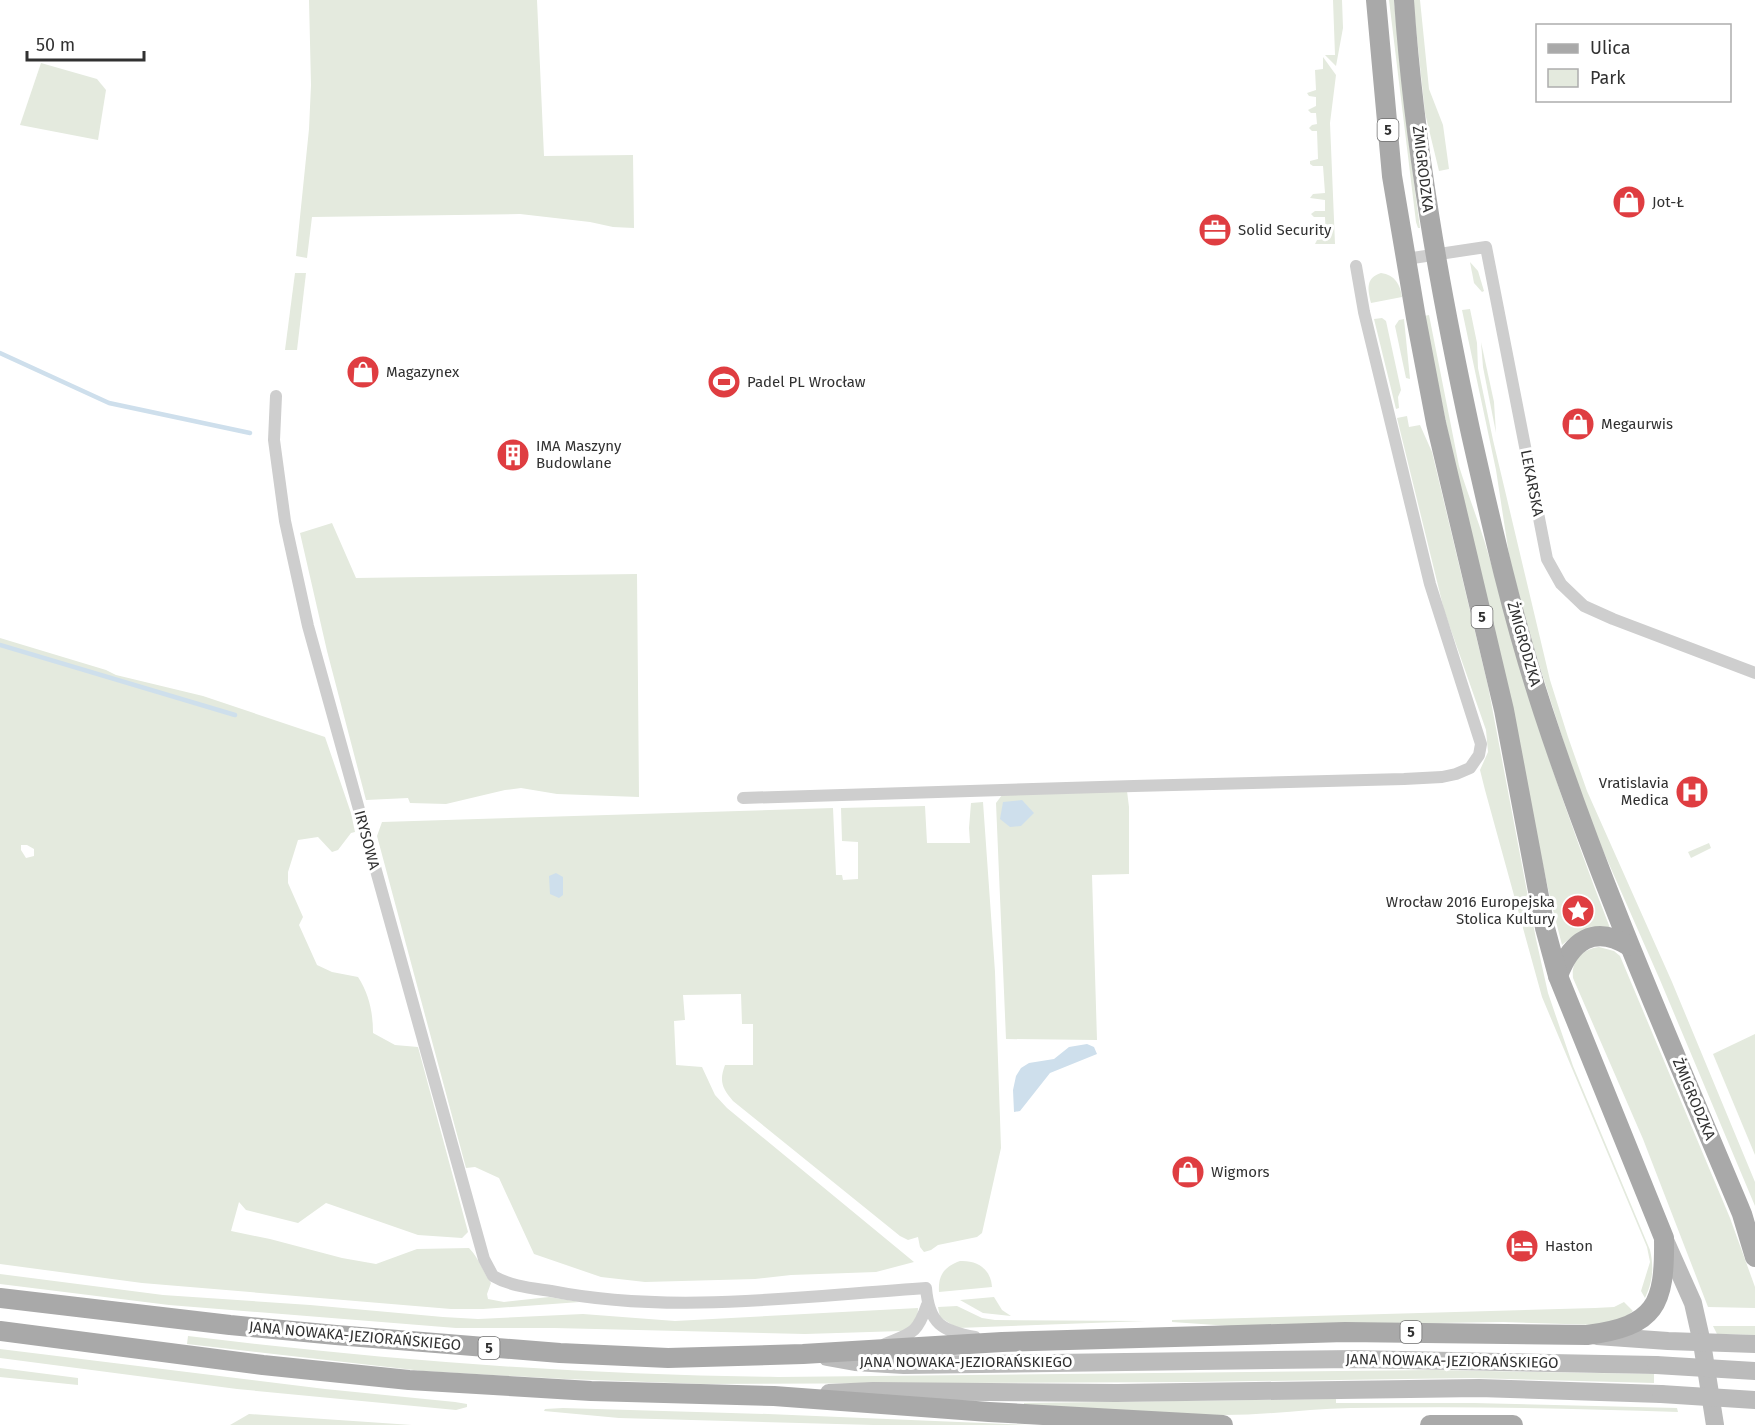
<svg xmlns="http://www.w3.org/2000/svg" width="1755" height="1425" font-family="'Fira Sans',sans-serif">
<rect width="100%" height="100%" fill="#fff"/>
<g fill="#e4eade" fill-rule="evenodd">
<polygon points="309,0 537,0 544,156 633,155 634,228 613,227 590,222 520,214 312,217 307,258 296,256 309,129 311,85"/>
<polygon points="1333,0 1342,0 1343,28 1336,66 1325,55 1335,55"/>
<polygon points="1389,0 1394,0 1409,145 1420,228 1418,228 1416,222"/>
<polygon points="1413,0 1420,0 1429,89 1443,125 1449,169 1439,171 1425,113"/>
<polygon points="1323,57 1336,75 1330,123 1335,244 1315,244 1317,240 1326,239 1325,217 1314,217 1311,214 1315,211 1325,211 1325,200 1310,198 1313,194 1325,193 1323,166 1313,166 1310,164 1310,161 1318,159 1317,131 1312,131 1309,128 1312,125 1317,124 1316,113 1311,113 1308,110 1316,106 1316,97 1309,96 1307,93 1316,90 1315,70 1323,69"/>
<polygon points="41,63 97,79 106,90 98,140 20,125"/>
<polygon points="1470,262 1478,271 1484,291 1482,292 1474,283"/>
<polygon points="295,273 306,273 297,350 285,350"/>
<path d="M1381,273c14,2 19,11 21,24l-31,6c-3,-13 -6,-25 10,-30z"/>
<polygon points="1470,309 1477,343 1478,368 1493,440 1550,680 1568,737 1587,791 1672,982 1755,1182 1755,1206 1660,980 1594,830 1572,768 1531,639 1510,561 1496,470 1462,310"/>
<path d="M1429,315l30,151c8,26 18,51 26,77 13,42 23,85 36,127 26,87 56,173 89,258 -21,-1 -32,3 -48,17l-11,-43 -95,-431 -32,-155z"/>
<polygon points="1382,318 1386,321 1401,390 1398,397 1399,408 1396,409 1374,319"/>
<polygon points="1404,319 1410,379 1406,378 1395,326 1399,320"/>
<polygon points="1481,342 1494,402 1496,433 1483,367"/>
<path d="M1407,416l2,11 11,-2 12,27 56,234 48,253 12,54 25,73 77,184c4,17 3,31 -5,48l-4,-7 9,-29 -3,-15 -105,-250 -57,-207 -5,-20 8,-18 -2,-22 -42,-120 -47,-192z"/>
<polygon points="332,523 356,578 637,574 639,797 557,794 521,788 505,790 446,804 410,803 408,798 366,800 327,651 300,533"/>
<path d="M0,638l106,32 10,5 87,21 122,41 26,76 4,19 -4,1 -13,17 -6,2 -14,-15 -20,3 -10,32v11l15,34 -4,8 18,40 15,7 26,5c11,17 15,35 15,56l22,12 23,2 50,185 -6,6 -44,-3 -92,-32 -28,20 -52,-13 -7,-8 -8,29 39,8 72,19 34,6 41,-15 52,-1c10,10 14,24 22,35l-4,11 1,5 16,3 45,-5 31,5 -97,7h-32l-309,-26 -142,-19zM21,845h6l7,4v7l-8,2 -5,-8z"/>
<polygon points="1127,791 1129,807 1129,874 1092,875 1097,1040 1006,1039 996,803 1002,795"/>
<path d="M983,802l12,170 6,176 -19,85 -5,4 -39,8 -7,5 -7,2 -4,-5 -2,-10 -10,3 -8,-4 -167,-135c-11,-13 -14,-20 -8,-36h28v-41h-11l-1,-30 -58,1 2,25 -11,1 2,44 26,2 13,28 12,13 187,154 -38,10 -85,3 -36,4 -110,3 -44,-5 -67,-23 -35,-76 -24,-11 -9,1 -89,-332 5,-14 451,-14 3,67h6l1,5 15,-1v-37l-16,-1 -1,-33 84,-2 2,37h43l-1,-15 2,-25z"/>
<polygon points="1709,843 1711,848 1691,858 1688,852"/>
<path d="M1599,947l15,4 6,5 110,262 25,69v21l-47,-1 -65,-168 -70,-161c-2,-17 9,-29 26,-31z"/>
<polygon points="1755,1034 1755,1155 1713,1054"/>
<path d="M960,1261c17,-1 31,8 32,26l-53,5c-1,-17 5,-25 21,-31z"/>
<path d="M0,1274l163,21 147,10 133,12 35,2 105,-5 92,7 243,-13c0,13 -5,18 -16,23l-97,3 -251,-6h-98l-287,-23 -169,-21z"/>
<polygon points="994,1297 1002,1310 1011,1316 983,1313 960,1300"/>
<polygon points="1624,1302 1633,1311 1624,1318 1598,1325 1503,1322 1230,1326 1172,1322 1172,1320 1595,1308 1614,1307"/>
<polygon points="957,1306 982,1318 995,1320 1146,1321 957,1328 940,1317 938,1307"/>
<polygon points="1713,1326 1755,1326 1755,1335 1717,1334"/>
<path d="M188,1336c197,24 391,39 590,41l656,-7 220,4v9l-182,-5 -280,4 -489,2 -138,-5 -142,-8 -236,-27z"/>
<polygon points="0,1349 325,1389 455,1402 467,1404 467,1407 456,1410 237,1389 0,1358"/>
<polygon points="0,1368 78,1378 78,1385 0,1377"/>
<path d="M1336,1399v4h138l203,5 1,4c-109,-4 -218,-6 -327,-4 -43,1 -85,7 -127,7 -67,0 -133,-7 -200,-10v-2z"/>
<polygon points="563,1408 768,1414 1030,1425 874,1425 619,1418 544,1411 545,1409"/>
<polygon points="249,1414 412,1425 230,1425"/>
</g>
<g fill="#cedfec">
<polygon points="1022,800 1034,813 1021,826 1010,827 1000,819 1003,802"/>
<polygon points="556,873 563,877 563,895 559,898 550,894 549,876"/>
<polygon points="1087,1044 1094,1047 1097,1054 1050,1073 1020,1111 1014,1112 1013,1090 1016,1076 1021,1068 1029,1063 1054,1059 1069,1047"/>
</g>
<g fill="none" stroke-linecap="round" stroke-linejoin="round">
<g stroke="#cedfec" stroke-width="4.5">
<polyline points="0,353 109,403 250,433"/>
<polyline points="0,645 235,715"/>
</g>
<g stroke="#cecece" stroke-width="12">
<polyline points="1406,259 1486,247 1547,559 1561,584 1584,606 1613,619 1755,673"/>
<path d="M276,396l-2,44 11,81 23,105 176,633 9,17c17,10 38,12 58,15 120,24 253,5 375,-3 3,36 16,43 49,49"/>
<polyline points="743,798 1134,786 1404,779 1442,777 1456,774 1470,768 1479,755 1481,744 1430,584 1364,312 1356,266"/>
<path d="M885,1344c27,-11 32,-10 42,-39"/>
</g>
<g stroke="#bbb" stroke-width="18">
<polyline points="1664,1238 1693,1303 1702,1343 1715,1425"/>
<polyline points="1597,1336 1668,1341 1755,1344"/>
<polyline points="827,1357 855,1362 904,1365 1354,1359 1656,1365"/>
<polyline points="829,1393 873,1391 1117,1393 1479,1388 1661,1394"/>
</g>
<g stroke="#a9a9a9" stroke-width="20">
<path d="M1404,0c10,146 36,291 67,434 21,93 42,186 72,277 56,171 129,336 199,503l13,43"/>
<path d="M1558,976c13,-35 36,-52 71,-30"/>
<path d="M0,1298l230,27 106,10 224,18 108,5 135,-4 199,-12 343,-10 242,3c69,-9 78,-30 77,-97l-106,-262 -13,-48 -41,-218 -68,-287 -20,-105 -24,-142 -16,-176"/>
<polyline points="0,1331 263,1365 409,1380 591,1391 774,1396 989,1412 1223,1425"/>
<polyline points="1430,1425 1513,1425"/>
</g>
<g stroke="#bbb" stroke-width="18">
<polyline points="1656,1365 1755,1371"/>
<polyline points="1661,1394 1755,1400"/>
</g>
</g>
<defs>
<g id="shop-disc" transform="scale(1.725)"><circle r="9.5" fill="#df3d41" stroke="#fff"/><path d="M-5-2.5h2.3a2.7 3.5 0 0 1 5.4 0H5L5.5 6h-11ZM-1.5-2.5h3a1.5 2.3 0 0 0-3 0Z" fill="#fff"/></g>
<g id="office-disc" transform="scale(1.725)"><circle r="9.5" fill="#df3d41" stroke="#fff"/><path d="M-6-3h4V-5.5h4V-3h4V5H-6ZM-1-4.5V-3h2v-1.5ZM-6 0V1H6V0Z" fill="#fff"/></g>
<g id="stadium-disc" transform="scale(1.725)"><circle r="9.5" fill="#df3d41" stroke="#fff"/><path d="M0-5a6.5 5 0 1 0 0 10a6.5 5 0 1 0 0-10ZM-3.5-1.8h7v3.6h-7Z" fill="#fff"/></g>
<g id="building-disc" transform="scale(1.725)"><circle r="9.5" fill="#df3d41" stroke="#fff"/><path d="M-4-6H4V6H1V3H-1V6H-4ZM-2.5-4.3h1.7v1.8h-1.7ZM.8-4.3h1.7v1.8H.8ZM-2.5-1h1.7V.8h-1.7ZM.8-1h1.7V.8H.8Z" fill="#fff"/></g>
<g id="hospital-disc" transform="scale(1.725)"><circle r="9.5" fill="#df3d41" stroke="#fff"/><path d="M-5-5h3v3.5h4V-5h3V5h-3V1.5h-4V5h-3Z" fill="#fff"/></g>
<g id="sight-disc" transform="scale(1.725)"><circle r="9.5" fill="#df3d41" stroke="#fff"/><path d="M0-6L1.8-2.2L6-1.7L2.9 1.2L3.7 5.4L0 3.3L-3.7 5.4L-2.9 1.2L-6-1.7L-1.8-2.2Z" fill="#fff"/></g>
<g id="hotel-disc" transform="scale(1.725)"><circle r="9.5" fill="#df3d41" stroke="#fff"/><path d="M-6-4.5h1.5V1H6V5H4.5V3h-9V5H-6ZM-4 0a1.8 1.8 0 1 1 3.6 0ZM.5 0V-2.5h3Q6-2.5 6 0Z" fill="#fff"/></g>
</defs>
<g fill-rule="evenodd">
<use href="#shop-disc" x="1629" y="202"/>
<use href="#office-disc" x="1215" y="230"/>
<use href="#shop-disc" x="363" y="372"/>
<use href="#stadium-disc" x="724" y="382"/>
<use href="#shop-disc" x="1578" y="424"/>
<use href="#building-disc" x="513" y="455"/>
<use href="#hospital-disc" x="1692" y="792"/>
<use href="#sight-disc" x="1578" y="911"/>
<use href="#shop-disc" x="1188" y="1172"/>
<use href="#hotel-disc" x="1522" y="1246"/>
</g>
<g text-anchor="middle" dominant-baseline="central" stroke-width="6" stroke-linejoin="round" paint-order="stroke">
<g fill="#fff" stroke="#6f6f6f" stroke-width="1.5">
<rect x="1377.5" y="119" width="21" height="22" rx="4.5"/>
<rect x="1471.5" y="606" width="21" height="22" rx="4.5"/>
<rect x="1400.5" y="1321" width="21" height="22" rx="4.5"/>
<rect x="478.5" y="1337" width="21" height="22" rx="4.5"/>
</g>
<g font-size="14" font-weight="bold" fill="#313131">
<text x="1388" y="130">5</text>
<text x="1482" y="617">5</text>
<text x="1411" y="1332">5</text>
<text x="489" y="1348">5</text>
</g>
<g font-size="15" fill="#313131" stroke="#fff">
<text transform="translate(1423 169) rotate(83)">ŻMIGRODZKA</text>
<text transform="translate(1532 483) rotate(79)">LEKARSKA</text>
<text transform="translate(1524 644) rotate(74)">ŻMIGRODZKA</text>
<text transform="translate(367 840) rotate(75)">IRYSOWA</text>
<text transform="translate(1694 1099) rotate(67)">ŻMIGRODZKA</text>
<text transform="translate(355 1336) rotate(5)">JANA NOWAKA-JEZIORAŃSKIEGO</text>
<text transform="translate(1452 1361) rotate(1)">JANA NOWAKA-JEZIORAŃSKIEGO</text>
<text x="966" y="1362">JANA NOWAKA-JEZIORAŃSKIEGO</text>
</g>
<g font-size="15" fill="#313131" stroke="#fff" text-anchor="start">
<text x="1652" y="202">Jot-Ł</text>
<text x="1238" y="230">Solid Security</text>
<text x="386" y="372">Magazynex</text>
<text x="747" y="382">Padel PL Wrocław</text>
<text x="1601" y="424">Megaurwis</text>
<text x="536" y="446">IMA Maszyny<tspan x="536" dy="17">Budowlane</tspan></text>
<text x="1669" y="783" text-anchor="end">Vratislavia<tspan x="1669" dy="17">Medica</tspan></text>
<text x="1555" y="902" text-anchor="end">Wrocław 2016 Europejska<tspan x="1555" dy="17">Stolica Kultury</tspan></text>
<text x="1211" y="1172">Wigmors</text>
<text x="1545" y="1246">Haston</text>
</g>
</g>
<rect x="1536" y="24" width="195" height="78" fill="#ffffff" stroke="#adadad" stroke-width="1.5"/>
<rect x="1548" y="44" width="30" height="9" fill="#a9a9a9" stroke="#adadad" stroke-width="1.5"/>
<text x="1590" y="54" font-size="18" fill="#313131">Ulica</text>
<rect x="1548" y="69" width="30" height="18" fill="#e4eade" stroke="#adadad" stroke-width="1.5"/>
<text x="1590" y="84" font-size="18" fill="#313131">Park</text>
<path d="M27 51v9h117v-9" fill="none" stroke="#313131" stroke-width="3"/>
<text x="36" y="51" font-size="18" fill="#313131" stroke="#ffffff" stroke-width="4.5" paint-order="stroke">50 m</text>
</svg>
